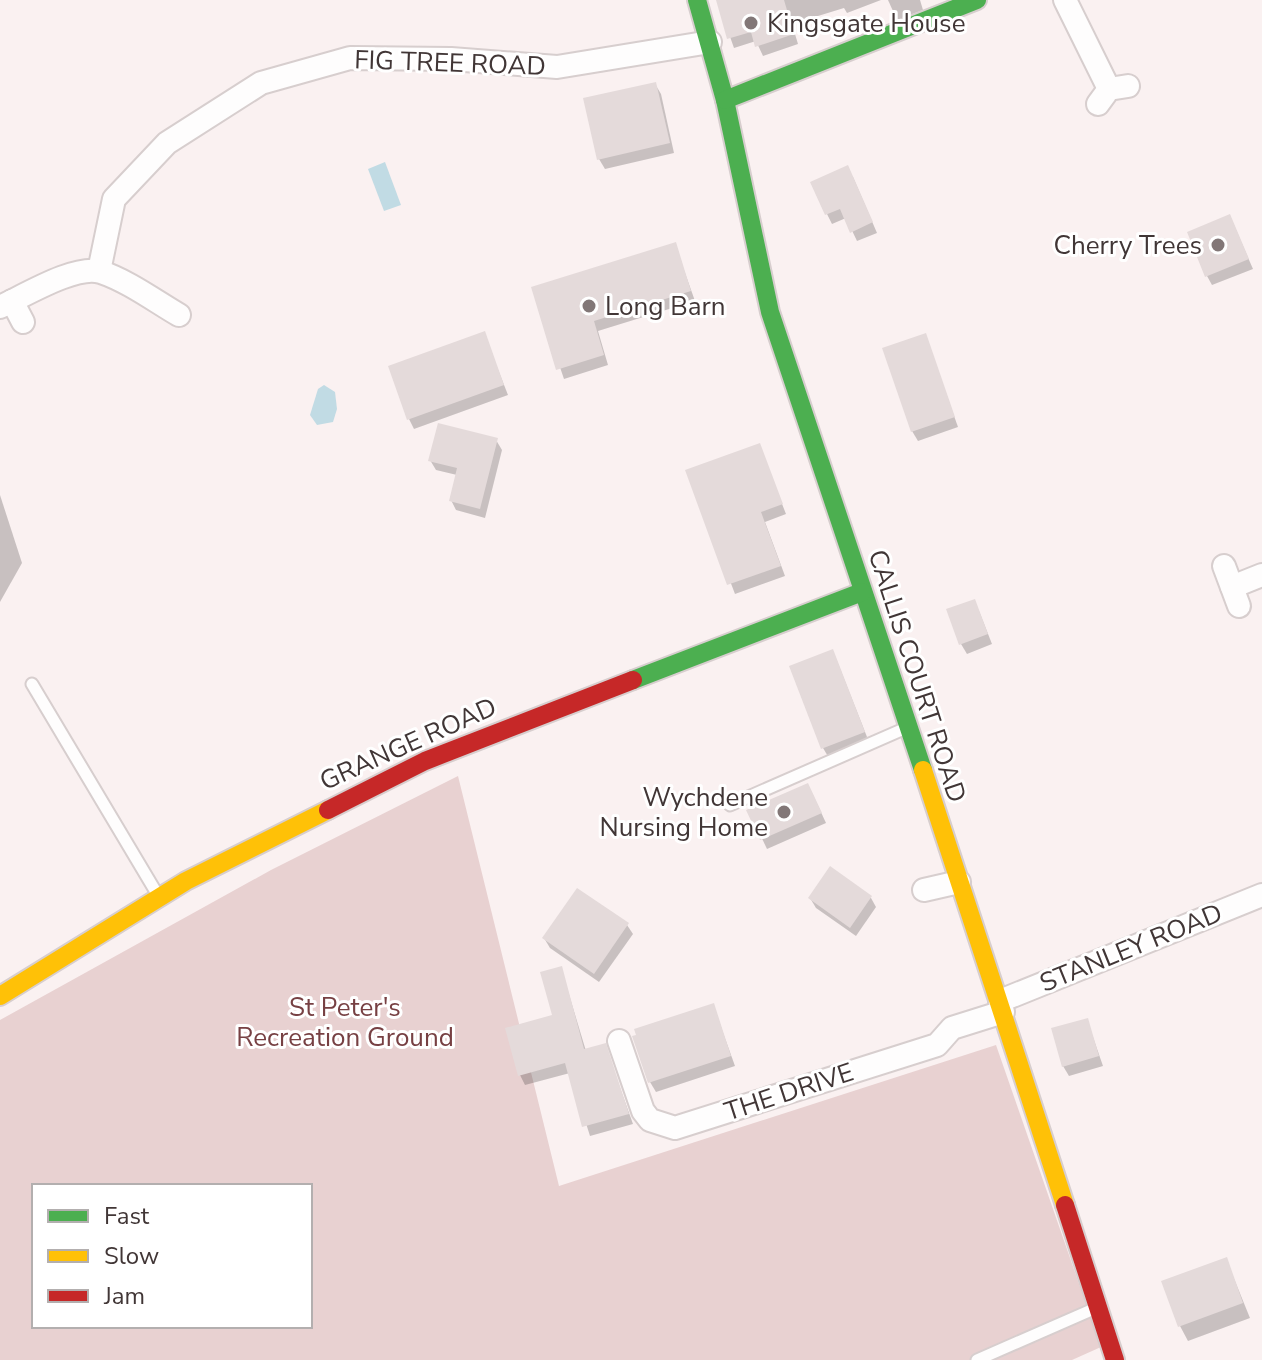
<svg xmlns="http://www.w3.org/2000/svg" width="1262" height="1360" font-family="'Nunito Sans',sans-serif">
<rect width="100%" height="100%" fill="#faf1f1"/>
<path fill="#e8d1d1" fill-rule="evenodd" d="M458,776l101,410 437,-141 105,302 -29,13h-1072v-340l271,-150zM34,1186h276v140h-276z"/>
<g fill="#c1dbe4">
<polygon points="385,162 401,205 384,211 368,169"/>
<polygon points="324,385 335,392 337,409 333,422 317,425 310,415 318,389"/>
</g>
<g fill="#0003">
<polygon points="717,0 881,0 847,13 844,8 792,24 798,44 763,56 756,41 734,48"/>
<polygon points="888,0 920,0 923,10 897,20"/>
<polygon points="655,84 661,94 674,153 605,169 599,159"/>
<polygon points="853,177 877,233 857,241 846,218 832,224 827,214"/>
<polygon points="1230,216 1253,269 1212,285 1207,276"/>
<polygon points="675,245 695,301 598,331 608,365 564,379 533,288"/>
<polygon points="484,334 508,395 414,429 409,419"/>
<polygon points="925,335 958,427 918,441 912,431"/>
<polygon points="496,440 502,450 485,518 456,510 451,500 457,475 436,470 430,460"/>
<polygon points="759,445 786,514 765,522 785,576 735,594 688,471"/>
<polygon points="0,495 22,563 0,602"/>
<polygon points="979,611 992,644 967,654 961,644"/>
<polygon points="837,661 869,742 829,758 823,748"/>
<polygon points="813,795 826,823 767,849 749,811"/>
<polygon points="810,898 871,898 876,907 856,936 816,908"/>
<polygon points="627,925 633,934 599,982 550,948 544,938"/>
<polygon points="561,968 586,1051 605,1046 633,1124 590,1136 570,1073 525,1085 520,1075 554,1016"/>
<polygon points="713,1005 735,1066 656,1092 650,1082"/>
<polygon points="1087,1020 1103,1066 1069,1076 1063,1066"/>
<polygon points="1226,1259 1250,1318 1188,1341 1180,1326"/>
</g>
<g fill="#e4dada">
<polygon points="716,0 784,0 794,34 755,47 751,32 727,39"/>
<polygon points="656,82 670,143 597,160 583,98"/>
<polygon points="848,165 873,222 850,233 840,209 825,215 810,182"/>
<polygon points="1230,214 1249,259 1205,277 1187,232"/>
<polygon points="676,242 691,291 594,321 604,355 556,370 531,287"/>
<polygon points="485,331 504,385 407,420 388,366"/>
<polygon points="926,333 955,417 911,432 882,348"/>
<polygon points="438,423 498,438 480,509 449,501 457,468 428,461"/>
<polygon points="760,443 783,504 761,512 781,566 727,585 685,470"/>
<polygon points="975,599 988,634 959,645 946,609"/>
<polygon points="833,649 865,732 821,749 789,666"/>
<polygon points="808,783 822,813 760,840 746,810"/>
<polygon points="830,866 872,896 850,928 808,898"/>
<polygon points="577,888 629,923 594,974 542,938"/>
<polygon points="562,966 584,1049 606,1043 629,1114 582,1127 565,1063 518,1076 505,1028 552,1015 540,972"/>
<polygon points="714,1003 731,1056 648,1083 632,1036 636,1035 634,1029"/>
<polygon points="1088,1018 1099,1056 1062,1067 1051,1028"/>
<polygon points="1227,1257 1243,1303 1178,1327 1161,1281"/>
</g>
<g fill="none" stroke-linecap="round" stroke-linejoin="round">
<g stroke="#d7cece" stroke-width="15">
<g id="lane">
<polyline points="32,684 159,897"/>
<polyline points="730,805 906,728"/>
<polyline points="977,1360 1096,1308"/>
</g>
</g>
<g stroke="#d7cece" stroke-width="26">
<g id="street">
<polyline points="1065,0 1109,89"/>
<polyline points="1098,104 1109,89 1128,86"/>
<polyline points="99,271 114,199 167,143 261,83 350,58 451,59 557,67 710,42"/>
<polyline points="12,301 23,322"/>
<path d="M0,307c24,-11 76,-43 101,-35 27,9 54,29 78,43"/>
<polyline points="1224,566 1239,606"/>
<polyline points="1232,587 1262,575"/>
<polyline points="924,890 959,882"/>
<polyline points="1000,1001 1262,895"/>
<polyline points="619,1041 643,1111 650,1120 675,1128 937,1045 952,1028 1003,1012"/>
</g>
</g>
<g stroke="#d7cece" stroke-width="22">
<g id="fast">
<polyline points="697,0 725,100 770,312 923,770"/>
<polyline points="725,100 977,0"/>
<polyline points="633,680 862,592"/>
</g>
</g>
<g stroke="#d7cece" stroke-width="22">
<g id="slow">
<polyline points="923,770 1065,1205"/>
<polyline points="0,996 186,881 328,810"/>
</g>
</g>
<g stroke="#d7cece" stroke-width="22">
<g id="jam">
<polyline points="328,810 425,761 633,680"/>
<polyline points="1065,1205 1115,1360"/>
</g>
</g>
<use href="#lane" stroke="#fefdfd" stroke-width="11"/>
<use href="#street" stroke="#fefdfd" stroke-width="22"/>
<use href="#fast" stroke="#4caf50" stroke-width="18"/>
<use href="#slow" stroke="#ffc107" stroke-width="18"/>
<use href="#jam" stroke="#c62828" stroke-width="18"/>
</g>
<g fill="#827777" stroke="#fff" stroke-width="3">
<circle cx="751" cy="23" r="8"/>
<circle cx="1218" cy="245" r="8"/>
<circle cx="589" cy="306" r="8"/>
<circle cx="784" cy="812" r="8"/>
</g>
<g text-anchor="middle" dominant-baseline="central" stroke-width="6" stroke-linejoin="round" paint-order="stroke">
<g font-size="26" fill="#413636" stroke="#fff" text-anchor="start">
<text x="767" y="23">Kingsgate House</text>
<text x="1202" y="245" text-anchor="end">Cherry Trees</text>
<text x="605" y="306">Long Barn</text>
<text x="768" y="797" text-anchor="end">Wychdene<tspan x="768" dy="30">Nursing Home</tspan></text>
</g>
<g font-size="26" fill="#413636" stroke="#fff">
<text transform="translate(450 63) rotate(2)">FIG TREE ROAD</text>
<text transform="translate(917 676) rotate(72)">CALLIS COURT ROAD</text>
<text transform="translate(408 744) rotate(-24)">GRANGE ROAD</text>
<text transform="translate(1131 948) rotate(-22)">STANLEY ROAD</text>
<text transform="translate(789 1092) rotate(-18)">THE DRIVE</text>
</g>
<g font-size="26" fill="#774043" stroke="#fff">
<text x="345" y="1007">St Peter's<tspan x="345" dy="30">Recreation Ground</tspan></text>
</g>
</g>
<rect x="32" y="1184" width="280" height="144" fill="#ffffff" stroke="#b3afaf" stroke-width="2"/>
<rect x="48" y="1210" width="40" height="12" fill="#4caf50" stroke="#b3afaf" stroke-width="2"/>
<text x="104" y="1224" font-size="24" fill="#413636">Fast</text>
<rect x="48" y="1250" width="40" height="12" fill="#ffc107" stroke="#b3afaf" stroke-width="2"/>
<text x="104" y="1264" font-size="24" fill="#413636">Slow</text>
<rect x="48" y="1290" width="40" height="12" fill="#c62828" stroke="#b3afaf" stroke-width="2"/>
<text x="104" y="1304" font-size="24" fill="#413636">Jam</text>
</svg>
